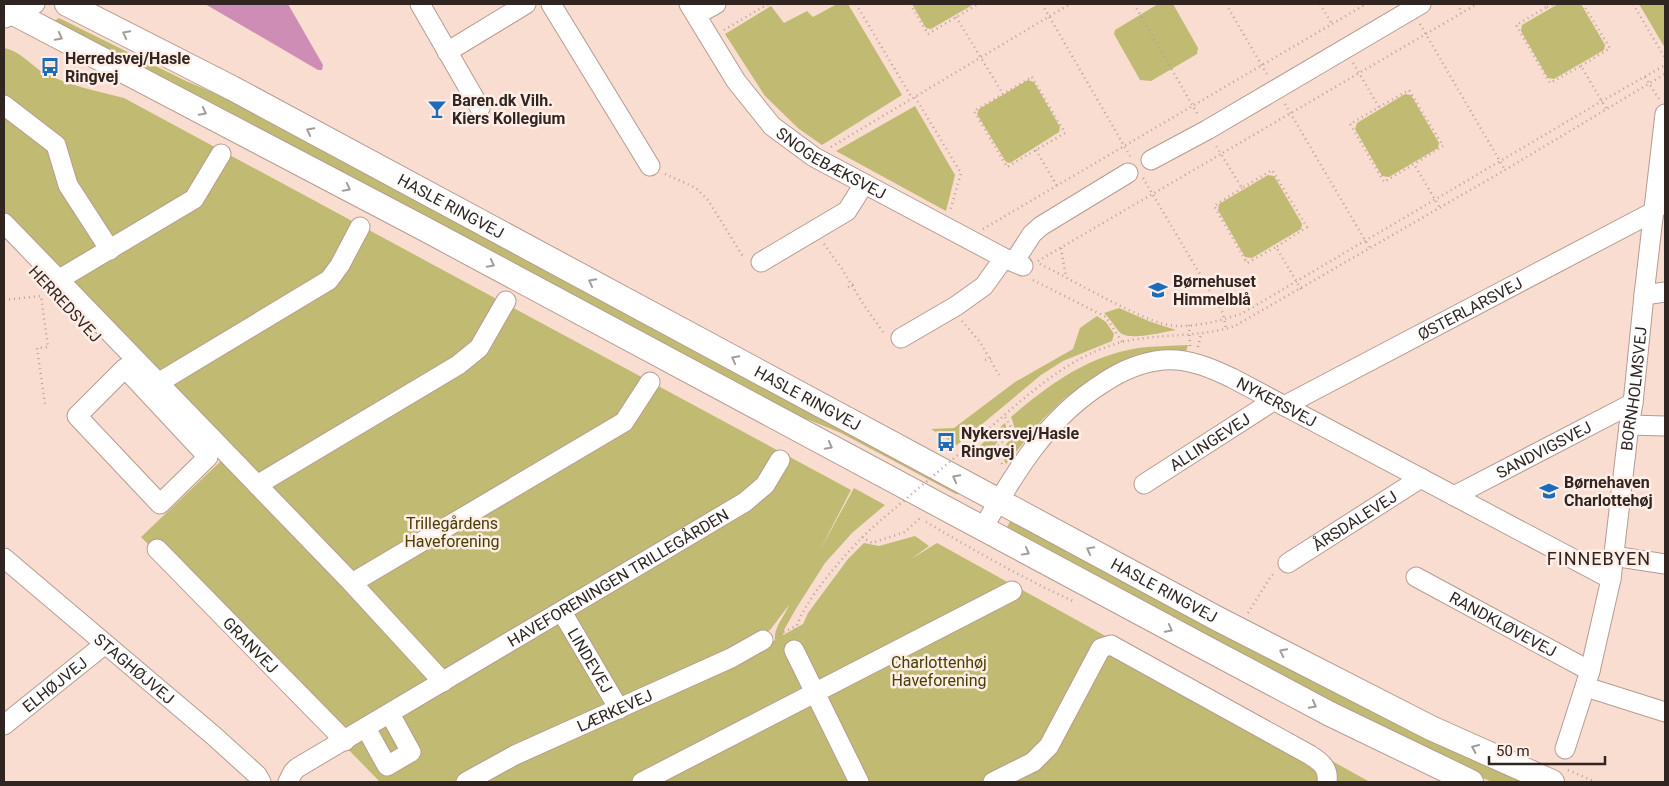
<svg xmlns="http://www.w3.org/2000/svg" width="1669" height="786" font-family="Roboto,sans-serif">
<rect width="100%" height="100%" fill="#faddd1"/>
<g fill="#c1ba72">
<polygon points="837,4 848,4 902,95 822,145 799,129 765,96 725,34 771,6 784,23 807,11 813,17"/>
<polygon points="912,4 974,4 931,29 926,28"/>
<polygon points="1158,4 1173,4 1198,48 1197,54 1151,81 1140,80 1114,34 1115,30"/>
<polygon points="1558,4 1581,4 1605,45 1604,50 1554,79 1548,78 1521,31 1522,25"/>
<polygon points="1639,4 1665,4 1665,48"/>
<polygon points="59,18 186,81 252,109 959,490 959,494 956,494 841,433 775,406 52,22"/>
<path d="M4,48c17,3 27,18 42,26 25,12 51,17 78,24l727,392 -32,62 35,-64 31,17 -33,28 -27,30 -28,44 -12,21 -2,7 20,-11 5,-11 40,-54 16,-16 15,3 36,-10 14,10 -18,13 26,-16 433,239h-893l271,-123 27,-19c-2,-12 10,-24 14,-35l-19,25 -45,28 -264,124h-81l-239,-245 83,-79 -220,-235z"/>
<polygon points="1028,80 1034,82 1060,127 1059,132 1010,163 1006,162 977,114 979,109"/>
<polygon points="1405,94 1411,95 1439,143 1438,148 1389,177 1382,176 1355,129 1357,123"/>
<polygon points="915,106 955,175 946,211 836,151"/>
<polygon points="1268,175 1274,176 1302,224 1301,229 1252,258 1245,257 1218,210 1219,204"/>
<path d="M1119,308l32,14 25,8c-12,2 -43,10 -54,4 -5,-3 -12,-16 -18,-21z"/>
<polygon points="1097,316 1106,322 1114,334 1112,341 1063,361 1041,375 957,445 931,429 954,428 1015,382 1073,349 1080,328"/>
<path d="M1188,345l-2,7 -59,9 -33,16 -29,21 -22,21 -37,45 -5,-11c7,-16 19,-16 10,-36 37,-32 77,-61 127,-69 16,-2 33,-2 50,-3z"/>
<path d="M1005,423l2,7c-8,9 -15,15 -13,27l-11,2 -10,-7z"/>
<polygon points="1012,518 1531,782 1493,782 1482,778 1331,704 1019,537 1007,527"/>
</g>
<polygon fill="#ce8db4" points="205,4 288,4 323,65 322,70 318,70"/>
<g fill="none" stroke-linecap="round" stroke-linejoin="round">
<g stroke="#b69b90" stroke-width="21">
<g id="minor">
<polyline points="420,4 480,108"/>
<polyline points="551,4 650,166"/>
<path id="s1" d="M689,4l47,77 36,45 42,31 190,101 19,8"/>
<polyline points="696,15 716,4"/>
<polyline points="5,18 35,4"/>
<polyline points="447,52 526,4"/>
<polyline points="4,105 56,145 68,185 110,250"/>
<polyline points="1151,160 1207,130 1421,4"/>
<polyline points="4,223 352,583 443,682"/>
<polyline points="761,262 847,211 864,184"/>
<polyline points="1014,262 1032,234 1041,226 1128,173"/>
<polyline points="58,280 194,199 221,154"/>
<polyline points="1644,295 1665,292"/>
<polyline points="901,338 956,306 984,286 1004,258"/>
<polygon points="125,368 208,457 160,504 77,416"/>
<polyline points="158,383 329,280 340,265 360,227"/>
<path id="s2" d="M1284,406l371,-195"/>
<polyline points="1629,425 1665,426"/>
<path id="s3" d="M1144,484l129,-83"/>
<polyline points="257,485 458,365 479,348 506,301"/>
<path id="s4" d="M1454,496l179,-93"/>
<path id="s5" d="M983,528c32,-56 64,-110 120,-145 18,-12 39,-21 60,-23 25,-2 48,8 69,18l379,201"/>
<path id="s6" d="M157,549l188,192"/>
<polyline points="1613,556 1665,564"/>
<path id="s7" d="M4,558l210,178 43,39 4,7"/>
<path id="s8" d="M1288,563l133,-85"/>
<path id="s9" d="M1416,577l174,94"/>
<polyline points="352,583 624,422 650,382"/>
<path id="s10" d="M562,612l57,97"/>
<polyline points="794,650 859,782"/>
<polyline points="1586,687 1665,712"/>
<path id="s11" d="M4,725l101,-81"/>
<polyline points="366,728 387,766 411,752 390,714"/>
<path id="s12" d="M1565,749l25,-78 21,-92 18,-154 4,-22 11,-108 21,-181"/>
<path id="s13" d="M288,782l5,-10 4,-4 448,-266 20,-17 15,-25"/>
<path id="s14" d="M466,782l49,-27 216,-97 32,-18"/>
<polyline points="642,782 1012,591"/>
<path d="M993,782l40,-20 16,-16 52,-98 10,-3 199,110c11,7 19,13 17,27"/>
</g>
</g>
<g stroke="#b69b90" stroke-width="26">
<g id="major">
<path id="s15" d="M67,4l165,84 986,531 213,109 121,54"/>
<polyline points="4,8 423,228 1204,647 1330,714 1471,782"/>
</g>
</g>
<g stroke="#b9a299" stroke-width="2.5" stroke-dasharray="1 4" stroke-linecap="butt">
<polyline points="856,4 912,98"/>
<polyline points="910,4 928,34 978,4"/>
<polyline points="1042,4 1130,156"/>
<polyline points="1134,4 1198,115"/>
<polyline points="1226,4 1268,76"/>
<polyline points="1282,4 1284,4"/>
<polyline points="1320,4 1332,24"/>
<polyline points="1457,4 1462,13"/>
<polyline points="1545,4 1547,7 1516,25 1550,83 1581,66 1607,110"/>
<polyline points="1633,4 1665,58"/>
<polyline points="1547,7 1553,4"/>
<polyline points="956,17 1003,94"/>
<polyline points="1420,24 1505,170"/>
<polyline points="724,30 768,4"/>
<polyline points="1353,63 1379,107 1350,124 1384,182 1414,164 1440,208"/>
<polyline points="1581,66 1610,48 1583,4"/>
<polygon points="1032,77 1065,133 1007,167 974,111"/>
<polyline points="1645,77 1659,99"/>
<polyline points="915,97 961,173 950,211"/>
<polyline points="1285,104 1369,247"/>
<polyline points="1379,107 1409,90 1443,146 1414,164"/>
<polyline points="831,147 1070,4"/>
<polyline points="1036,150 1057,186"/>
<polyline points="665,174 696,188 708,200 744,258"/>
<polyline points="1143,178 1223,313 1226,329"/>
<polyline points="1242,188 1214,206 1247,263 1276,247"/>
<polyline points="983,229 1366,4"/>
<polyline points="824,244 842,269 862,302 885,335"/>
<polyline points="1061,248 1066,277"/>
<polyline points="1038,261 1221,154 1215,144"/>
<path d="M1040,264c30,15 59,32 89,46 15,7 31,15 47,16 22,1 45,-6 65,-12l361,-213 63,-36"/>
<polyline points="1033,280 1106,317 1122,342"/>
<polyline points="848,287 854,284"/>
<polyline points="1301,289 1276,247 1307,227 1272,170 1242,188 1221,154 1477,4"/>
<polyline points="4,300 41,296 48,347 37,348 45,404"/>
<polyline points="962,321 980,342 999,375"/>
<polyline points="1189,325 1190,346"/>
<polyline points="1198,347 1201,334"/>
<polyline points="985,360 992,358"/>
<path d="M986,431c41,-35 82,-75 136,-89 37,-9 77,-4 113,-16l270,-156 160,-96"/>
<polyline points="1002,464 997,455 997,447 1011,433 1012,429 1004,415"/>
<path d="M926,522c48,28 96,56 147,79"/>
<polyline points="862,537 872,543 905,532 920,518"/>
<polyline points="1248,613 1271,576 1276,572"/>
<polyline points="779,634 794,627"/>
<path d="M795,635c1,-28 57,-89 78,-108"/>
<polyline points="1568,770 1596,782"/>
</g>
<use href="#minor" stroke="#fff" stroke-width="19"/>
<use href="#major" stroke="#fff" stroke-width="24"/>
<polyline stroke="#b9a299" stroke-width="2.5" stroke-dasharray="1 4" stroke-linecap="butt" points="873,527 986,431"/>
</g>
<defs><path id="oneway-chevron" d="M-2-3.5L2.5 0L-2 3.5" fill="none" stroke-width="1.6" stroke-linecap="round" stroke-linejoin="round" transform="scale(1.25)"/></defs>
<g stroke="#a29d9b">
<use href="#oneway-chevron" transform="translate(126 34) rotate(-153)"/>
<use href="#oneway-chevron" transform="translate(59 37) rotate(28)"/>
<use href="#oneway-chevron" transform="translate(203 112) rotate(28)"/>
<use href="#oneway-chevron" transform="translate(310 131) rotate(-152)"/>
<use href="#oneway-chevron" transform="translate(347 188) rotate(28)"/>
<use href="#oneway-chevron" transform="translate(491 264) rotate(28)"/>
<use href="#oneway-chevron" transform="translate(592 282) rotate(-152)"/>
<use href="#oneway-chevron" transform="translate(735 359) rotate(-152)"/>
<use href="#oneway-chevron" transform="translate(829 446) rotate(28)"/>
<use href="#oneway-chevron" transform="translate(956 478) rotate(-152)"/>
<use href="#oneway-chevron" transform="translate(1090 550) rotate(-152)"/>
<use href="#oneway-chevron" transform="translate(1026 552) rotate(29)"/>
<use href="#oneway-chevron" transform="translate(1169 629) rotate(28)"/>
<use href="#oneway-chevron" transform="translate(1283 652) rotate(-153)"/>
<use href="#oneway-chevron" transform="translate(1313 705) rotate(28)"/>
<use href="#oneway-chevron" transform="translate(1475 748) rotate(-155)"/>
</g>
<defs>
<g id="bus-bare" transform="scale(1.5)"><path d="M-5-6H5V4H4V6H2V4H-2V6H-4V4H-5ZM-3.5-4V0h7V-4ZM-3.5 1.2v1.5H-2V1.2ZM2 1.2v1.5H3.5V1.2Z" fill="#1d6cbb" stroke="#ffede6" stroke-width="2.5" paint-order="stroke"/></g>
<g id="bar-bare" transform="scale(1.5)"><path d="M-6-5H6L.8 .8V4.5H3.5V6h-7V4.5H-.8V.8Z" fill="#1d6cbb" stroke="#ffede6" stroke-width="2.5" paint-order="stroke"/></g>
<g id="school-bare" transform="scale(1.5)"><path d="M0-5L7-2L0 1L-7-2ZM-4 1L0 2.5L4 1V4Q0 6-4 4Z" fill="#1d6cbb" stroke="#ffede6" stroke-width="2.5" paint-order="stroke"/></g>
</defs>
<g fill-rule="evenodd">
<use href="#bus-bare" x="50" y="67"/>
<use href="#bar-bare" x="437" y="109"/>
<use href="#school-bare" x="1158" y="290"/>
<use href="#bus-bare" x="946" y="442"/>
<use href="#school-bare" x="1549" y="491"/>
</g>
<g text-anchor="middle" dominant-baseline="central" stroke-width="5" stroke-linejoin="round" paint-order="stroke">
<g font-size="16" font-weight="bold" fill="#302521" stroke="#ffede6" text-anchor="start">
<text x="65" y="58">Herredsvej/Hasle<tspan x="65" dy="18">Ringvej</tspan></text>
<text x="452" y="100">Baren.dk Vilh.<tspan x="452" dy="18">Kiers Kollegium</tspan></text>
<text x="1173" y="281">Børnehuset<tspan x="1173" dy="18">Himmelblå</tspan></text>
<text x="961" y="433">Nykersvej/Hasle<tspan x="961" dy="18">Ringvej</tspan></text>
<text x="1564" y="482">Børnehaven<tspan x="1564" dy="18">Charlottehøj</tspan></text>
</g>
<g font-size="16" fill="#302521" stroke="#ffede6">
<text stroke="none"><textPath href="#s1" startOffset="218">SNOGEBÆKSVEJ</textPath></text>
<text stroke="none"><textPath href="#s15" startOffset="434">HASLE RINGVEJ</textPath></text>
<text transform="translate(65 304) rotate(47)">HERREDSVEJ</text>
<text stroke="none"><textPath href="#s2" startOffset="210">ØSTERLARSVEJ</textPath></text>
<text stroke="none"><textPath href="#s12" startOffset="368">BORNHOLMSVEJ</textPath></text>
<text stroke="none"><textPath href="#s15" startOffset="839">HASLE RINGVEJ</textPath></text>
<text stroke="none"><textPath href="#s5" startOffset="378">NYKERSVEJ</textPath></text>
<text stroke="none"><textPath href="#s3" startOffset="78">ALLINGEVEJ</textPath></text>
<text stroke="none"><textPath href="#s4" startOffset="101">SANDVIGSVEJ</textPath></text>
<text stroke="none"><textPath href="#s8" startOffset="79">ÅRSDALEVEJ</textPath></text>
<text stroke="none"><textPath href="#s13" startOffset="390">HAVEFORENINGEN TRILLEGÅRDEN</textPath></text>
<text stroke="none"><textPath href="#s15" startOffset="1244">HASLE RINGVEJ</textPath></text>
<text stroke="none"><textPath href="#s9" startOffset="99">RANDKLØVEVEJ</textPath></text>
<text stroke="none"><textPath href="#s6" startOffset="134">GRANVEJ</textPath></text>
<text stroke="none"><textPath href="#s10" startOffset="56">LINDEVEJ</textPath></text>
<text stroke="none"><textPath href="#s7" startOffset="171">STAGHØJVEJ</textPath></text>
<text stroke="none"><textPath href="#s11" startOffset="65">ELHØJVEJ</textPath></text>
<text stroke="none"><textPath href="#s14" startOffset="165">LÆRKEVEJ</textPath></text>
</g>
<g font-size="16" fill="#454003" stroke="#ffede6">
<text x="452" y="523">Trillegårdens<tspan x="452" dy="18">Haveforening</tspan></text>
<text x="939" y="662">Charlottenhøj<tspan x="939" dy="18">Haveforening</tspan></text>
</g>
<g font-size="18" letter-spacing="1" fill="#302521" stroke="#ffede6">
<text x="1599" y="558">FINNEBYEN</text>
</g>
</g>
<rect width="1669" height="786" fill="none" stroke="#302521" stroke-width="10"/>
<path d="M1489 756v8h116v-8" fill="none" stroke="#302521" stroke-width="2.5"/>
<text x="1496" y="756" font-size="15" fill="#302521" stroke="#ffede6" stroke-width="4" paint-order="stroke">50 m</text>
</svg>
